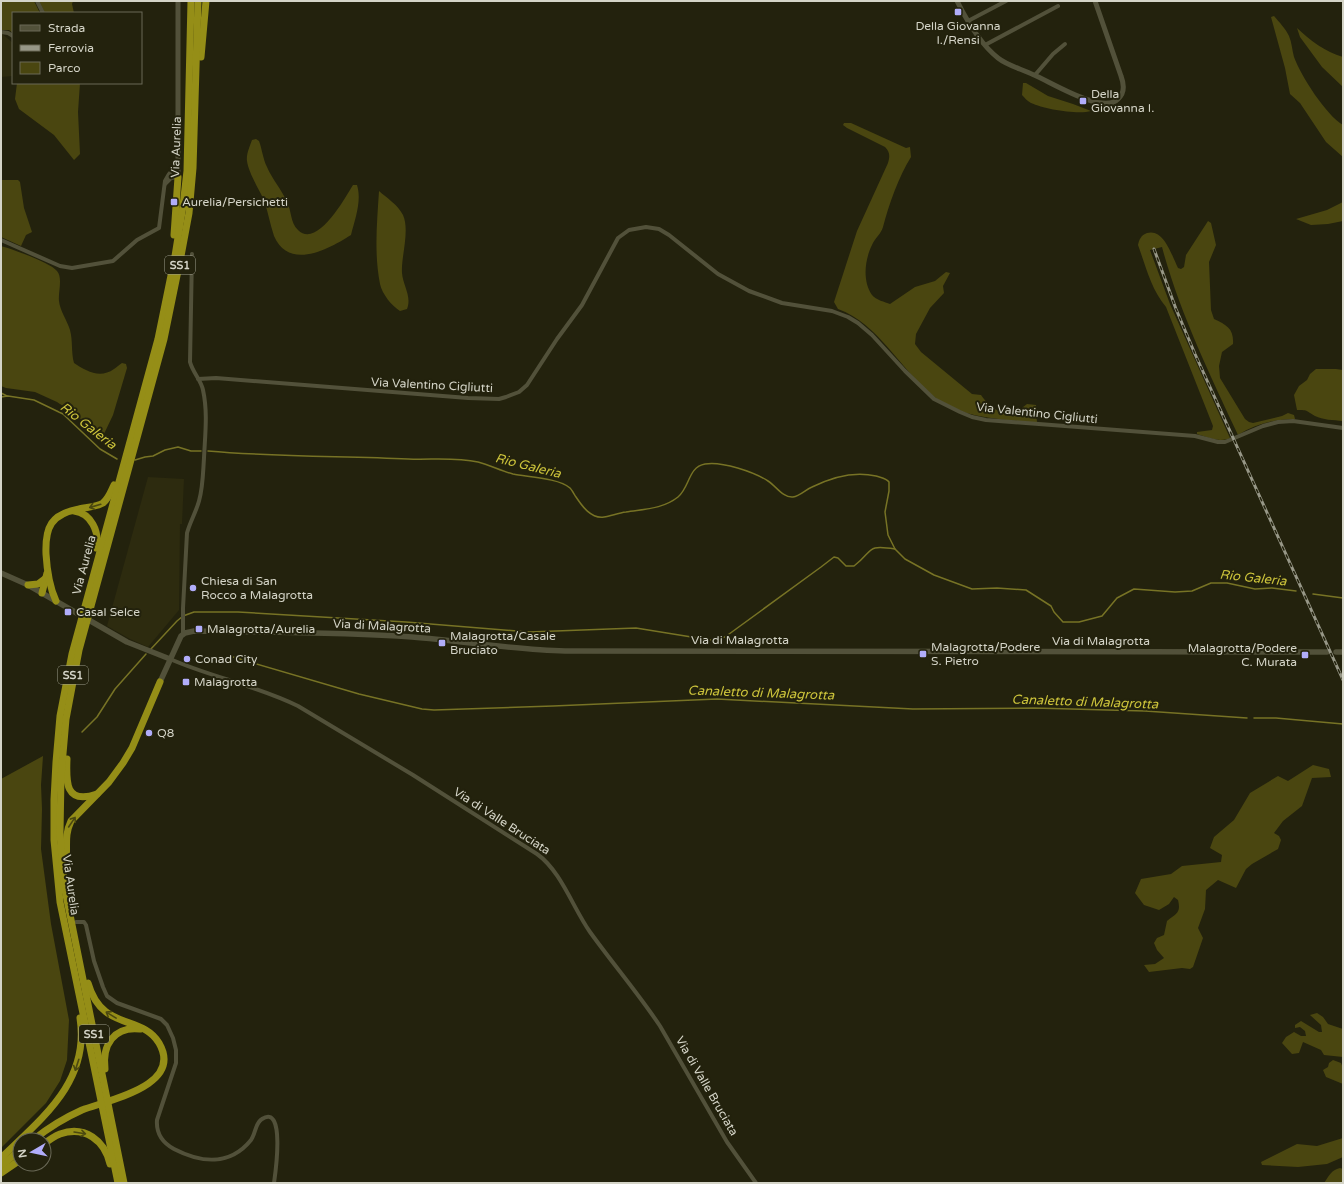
<svg xmlns="http://www.w3.org/2000/svg" width="1344" height="1184" font-family="'Varela Round',sans-serif">
<rect width="100%" height="100%" fill="#23220d"/>
<g fill="#2d2b0f">
<polygon points="1,33 13,43 13,76 1,77"/>
<polygon points="148,477 184,479 182,524 180,524 179,610 148,647 130,639 107,626"/>
</g>
<g fill="#4a4610">
<polygon points="1,1 34,1 40,13 13,13 13,33 9,30 1,30"/>
<polygon points="39,1 73,1 72,4 74,13 45,13"/>
<path d="M1274,16c5,6 12,13 15,20 3,7 3,14 5,21 7,19 32,58 49,68v32l-17,-15 -26,-39 -10,-9 -5,-26 -14,-51z"/>
<path d="M1297,28c13,12 28,24 46,29v30l-21,-20 -22,-30z"/>
<polygon points="17,83 80,83 78,112 80,154 74,160 54,135 19,109 15,99"/>
<path d="M1023,83h3l22,13 25,8 18,7c-13,4 -47,-2 -60,-8 -4,-2 -6,-5 -9,-8z"/>
<path d="M844,123h7l55,25 4,-1 1,10c-12,19 -22,47 -28,70 -2,7 -8,11 -11,18 -7,14 -10,36 0,50 4,5 13,7 18,9l25,-17 20,-6 11,-9 4,1 -7,13 1,7 -14,15 -14,26 -1,10 6,8 51,42 9,1c10,14 16,17 33,19l13,-10 9,1 1,18c-35,-4 -77,-4 -105,-28 -32,-26 -54,-72 -94,-86l-4,-7 23,-71 31,-68c2,-7 2,-11 -3,-16l-38,-19 -4,-3z"/>
<path d="M256,139l3,2c3,8 4,18 8,26 5,12 15,23 20,35 5,10 3,20 11,28 19,19 47,-32 55,-45h4c5,16 -2,34 -6,50 -22,14 -62,36 -77,1 -4,-12 -6,-24 -10,-36 -5,-10 -16,-29 -17,-39 -1,-7 3,-15 5,-21z"/>
<polygon points="1,180 18,180 20,182 24,208 32,232 26,235 21,246 1,237"/>
<path d="M379,191c8,7 19,14 24,24 7,16 -2,41 -1,58 1,13 10,23 5,36l-7,2c-8,-5 -18,-17 -20,-27 -6,-30 -3,-62 -1,-93z"/>
<polygon points="1343,202 1343,221 1328,224 1311,225 1296,219 1327,210"/>
<path d="M1208,221l3,2 5,22 -7,17 2,48 3,9c13,6 20,10 19,25l-11,8 -3,14 1,12 25,41 4,3 4,1 29,-7 6,-3 6,2 1,4c-20,0 -40,5 -57,16 -28,-60 -59,-124 -76,-188l-12,3 20,54 60,134c-11,5 -23,-1 -33,-4v-2l15,-2 1,-4 -47,-119c-15,-18 -20,-40 -28,-62 1,-5 3,-10 9,-12 17,-5 25,23 31,35l3,1 3,-2 2,-12z"/>
<path d="M1,246c11,3 50,17 56,25 6,7 1,21 2,30 1,10 8,19 11,29 3,11 1,22 4,33 12,8 26,16 40,6 3,-2 5,-4 8,-6l4,1 1,4 -14,47 -10,21h-3l-25,-22 -18,-12 -22,-10 -29,-4 -5,-2z"/>
<path d="M1316,369h20l7,1v51c-10,-1 -20,-1 -28,-5 -9,-5 -6,-6 -18,-6l-3,-15 5,-9 8,-6 3,-6z"/>
<polygon points="43,756 41,785 42,809 41,849 51,924 69,1020 67,1060 60,1081 46,1103 1,1148 1,779"/>
<path d="M1313,765l16,4 2,8 -19,1 -10,28 -19,15 -9,12 5,3 2,4 -3,9 -26,15 -6,5 -10,19 -18,-8 -12,10 -1,19 -7,19 5,10 -10,29 -3,2 -8,-1 -33,4 -5,-7 11,-1 9,-6 -7,-8 -3,-7 3,-5 7,-3 3,-14c10,-8 14,-8 11,-21l-4,-3 -5,7 -10,6 -15,-5 -9,-12 6,-14 30,-5 11,-8 39,-4 1,-7 -12,-7 4,-11 20,-17 16,-27 28,-17 10,5z"/>
<polygon points="1317,1013 1323,1017 1328,1024 1343,1029 1343,1057 1324,1055 1321,1050 1303,1042 1299,1053 1292,1054 1282,1043 1286,1037 1294,1032 1301,1036 1306,1036 1305,1031 1300,1027 1295,1028 1295,1025 1301,1021 1319,1032 1322,1032 1321,1025 1310,1015"/>
<polygon points="1333,1060 1341,1063 1343,1068 1343,1084 1326,1077 1323,1070 1328,1067 1329,1063"/>
<polygon points="1343,1138 1343,1157 1327,1164 1298,1167 1262,1165 1261,1162 1297,1144 1317,1146"/>
<path d="M1340,1168l3,1v14h-19c5,-7 7,-13 16,-15z"/>
</g>
<g fill="none" stroke-linecap="round" stroke-linejoin="round">
<g stroke="#777325" stroke-width="1.5">
<polyline points="1,393 7,396"/>
<polyline points="1,397 8,396 34,400 63,414 100,449 117,459"/>
<path d="M208,451c67,6 133,5 200,8 23,1 47,-2 70,3 12,3 23,9 35,12 14,3 46,4 57,14 2,2 4,6 6,9 6,9 15,22 28,20 7,-1 14,-4 22,-5 18,-3 37,-3 52,-15 12,-10 10,-30 27,-33 17,-3 49,8 63,17 8,5 15,17 25,16 7,-1 12,-7 19,-10 20,-10 43,-16 64,-11 6,2 10,2 13,6v9l-4,21 3,23 7,14 10,10 29,16 38,14 25,-1 29,2 25,16 3,6 9,10h16l23,-6 15,-18 17,-9 41,3 17,-1 19,-8h16l28,6 17,-1 24,3"/>
<polyline points="135,460 145,457 153,456 165,450 178,447 191,451 201,451"/>
<polyline points="1313,594 1343,598"/>
<path d="M150,650l27,-29 6,-5 11,-4h44l168,10 123,10 107,-4 74,12 15,-3 96,-70 13,-10 4,1 8,8h8c20,-15 11,-22 41,-17"/>
<polyline points="233,657 359,694 422,709 434,710 553,706 717,699 913,709 1034,708 1145,711 1247,718"/>
<polyline points="1254,718 1276,718 1343,724"/>
<polyline points="82,732 97,717 115,689 146,654"/>
</g>
<g stroke="#52513a" stroke-width="4">
<polyline points="37,1 43,13"/>
<polyline points="968,21 1006,1"/>
<polyline points="1,32 8,33 13,36"/>
<polyline points="985,45 1058,6"/>
<polyline points="1035,75 1053,54 1065,44"/>
<polyline points="165,184 171,178 178,177"/>
<polyline points="1,240 60,266 72,268 113,261 137,240 159,228 165,181 169,174 178,164"/>
<polyline points="198,379 216,378 468,398 499,399 506,397 519,392 527,385 557,339 582,305 618,238 629,230 646,227 659,229 669,235 718,274 749,291 782,303 832,311 848,317 858,323 872,335 905,371 934,399 960,412 972,417 986,420 1195,436 1218,442 1225,442 1263,426 1278,422 1293,421 1343,428"/>
<path d="M183,634v-26l4,-75c3,-11 9,-21 12,-32 4,-14 4,-29 5,-43 1,-23 4,-45 -1,-68 -2,-10 -10,-17 -13,-28l2,-108"/>
<path d="M170,659c41,18 88,27 128,47l115,69 124,79c24,17 36,54 53,78 23,32 48,61 70,94l67,116 29,41"/>
<path d="M76,922h8l2,3 8,36 9,26 4,9 10,7 44,16 6,6 6,13 3,12v13l-19,57c-1,13 6,23 17,29 27,14 56,17 77,-9 5,-7 4,-17 11,-21 24,-16 13,57 12,64"/>
</g>
<g stroke="#52513a" stroke-width="5">
<path d="M957,1c10,20 23,43 41,57 10,8 24,11 36,17 17,7 69,40 84,24 7,-6 6,-15 3,-23l-26,-75"/>
<polyline points="178,177 178,1"/>
</g>
<g stroke="#52513a" stroke-width="5.5">
<polyline points="1,573 28,585 127,642 170,659"/>
<polyline points="1336,652 1343,652"/>
<path d="M160,682l21,-46 4,-3 9,-2c72,1 145,1 218,6 51,4 102,13 153,14l762,1"/>
</g>
<g stroke="#958e17" stroke-width="7">
<polyline points="201,57 206,1"/>
<polyline points="174,235 178,177"/>
<path d="M74,511c17,2 26,21 22,37"/>
<polyline points="28,585 38,584 46,578"/>
<polyline points="42,593 47,573"/>
<path d="M56,601c-7,-15 -9,-30 -10,-47 -1,-27 5,-40 33,-45 8,-2 17,-2 24,-6 6,-5 8,-12 11,-18"/>
<path d="M67,759c-1,23 -2,46 30,35"/>
<path d="M65,865c4,-16 -2,-27 6,-44l38,-39 14,-19 9,-15 28,-66"/>
<path d="M105,1069c-3,-24 9,-43 35,-40"/>
<path d="M33,1140c15,-12 31,-22 49,-30 26,-10 102,-24 77,-67 -17,-29 -57,-11 -71,-60"/>
<path d="M44,1144c5,-4 11,-8 16,-10 25,-9 45,7 50,30"/>
<path d="M1,1158c41,-40 89,-76 79,-140"/>
<polyline points="1,1166 20,1150"/>
<polyline points="1,1173 20,1160"/>
<polyline points="118,1183 60,902 54,840 54,800 56,762 60,716 72,654 158,339 175,256 183,206 187,171 191,1"/>
<polyline points="124,1183 64,885 60,833 61,777 66,719 79,650 164,339 181,256 189,213 193,168 198,1"/>
</g>
<g stroke="#979787" stroke-width="3">
<polyline id="rail" points="1154,249 1176,309 1195,354 1343,680"/>
</g>
<use href="#rail" stroke="#23220d" stroke-width="1.5" stroke-dasharray="4.5" stroke-linecap="butt"/>
</g>
<defs><path id="oneway-shaft" d="M-6 0H5M1.5-3L5.5 0L1.5 3" fill="none" stroke-width="1.6" stroke-linecap="round" stroke-linejoin="round"/></defs>
<g stroke="#4b4810">
<use href="#oneway-shaft" transform="translate(95 506) rotate(164)"/>
<use href="#oneway-shaft" transform="translate(72 822) rotate(-56)"/>
<use href="#oneway-shaft" transform="translate(111 1015) rotate(-149)"/>
<use href="#oneway-shaft" transform="translate(77 1065) rotate(108)"/>
<use href="#oneway-shaft" transform="translate(80 1133) rotate(9)"/>
</g>
<g fill="#b1adfa" stroke="#23220d" stroke-width="1.5">
<rect x="954" y="8" width="8" height="8" rx="2"/>
<rect x="1079" y="97" width="8" height="8" rx="2"/>
<rect x="170" y="198" width="8" height="8" rx="2"/>
<circle cx="193" cy="588" r="4"/>
<rect x="64" y="608" width="8" height="8" rx="2"/>
<rect x="195" y="625" width="8" height="8" rx="2"/>
<rect x="438" y="639" width="8" height="8" rx="2"/>
<rect x="919" y="650" width="8" height="8" rx="2"/>
<rect x="1301" y="651" width="8" height="8" rx="2"/>
<circle cx="187" cy="659" r="4"/>
<rect x="182" y="678" width="8" height="8" rx="2"/>
<circle cx="149" cy="733" r="4"/>
</g>
<g text-anchor="middle" dominant-baseline="central" stroke-width="4" stroke-linejoin="round" paint-order="stroke">
<g fill="#23220d" stroke="#9f9f8f" stroke-width="1">
<rect x="165" y="256" width="30" height="18" rx="3"/>
<rect x="58" y="666" width="30" height="18" rx="3"/>
<rect x="79" y="1025" width="30" height="18" rx="3"/>
</g>
<g font-size="11" font-weight="bold" fill="#d4d4c7">
<text x="180" y="265">SS1</text>
<text x="73" y="675">SS1</text>
<text x="94" y="1034">SS1</text>
</g>
<g font-size="12" fill="#d4d4c7" stroke="#23220d" text-anchor="start">
<text x="958" y="26" text-anchor="middle">Della Giovanna<tspan x="958" dy="14">I./Rensi</tspan></text>
<text x="1091" y="94">Della<tspan x="1091" dy="14">Giovanna I.</tspan></text>
<text x="182" y="202">Aurelia/Persichetti</text>
<text x="201" y="581">Chiesa di San<tspan x="201" dy="14">Rocco a Malagrotta</tspan></text>
<text x="76" y="612">Casal Selce</text>
<text x="207" y="629">Malagrotta/Aurelia</text>
<text x="450" y="636">Malagrotta/Casale<tspan x="450" dy="14">Bruciato</tspan></text>
<text x="931" y="647">Malagrotta/Podere<tspan x="931" dy="14">S. Pietro</tspan></text>
<text x="1297" y="648" text-anchor="end">Malagrotta/Podere<tspan x="1297" dy="14">C. Murata</tspan></text>
<text x="195" y="659">Conad City</text>
<text x="194" y="682">Malagrotta</text>
<text x="157" y="733">Q8</text>
</g>
<g font-size="12" fill="#d4d4c7" stroke="#23220d">
<text transform="translate(176 147) rotate(-88)">Via Aurelia</text>
<text transform="translate(432 385) rotate(3)">Via Valentino Cigliutti</text>
<text transform="translate(1037 413) rotate(6)">Via Valentino Cigliutti</text>
<text transform="translate(84 565) rotate(-75)">Via Aurelia</text>
<text transform="translate(382 626) rotate(3)">Via di Malagrotta</text>
<text x="740" y="640">Via di Malagrotta</text>
<text x="1101" y="641">Via di Malagrotta</text>
<text transform="translate(502 821) rotate(33)">Via di Valle Bruciata</text>
<text transform="translate(71 885) rotate(82)">Via Aurelia</text>
<text transform="translate(707 1086) rotate(60)">Via di Valle Bruciata</text>
</g>
<g font-size="13" font-style="italic" fill="#cdc43b" stroke="#23220d">
<text transform="translate(88 426) rotate(38)">Rio Galeria</text>
<text transform="translate(528 466) rotate(14)">Rio Galeria</text>
<text transform="translate(1253 578) rotate(6)">Rio Galeria</text>
<text transform="translate(761 693) rotate(2)">Canaletto di Malagrotta</text>
<text transform="translate(1085 702) rotate(2)">Canaletto di Malagrotta</text>
</g>
</g>
<rect width="1344" height="1184" fill="none" stroke="#d4d4c7" stroke-width="4"/>
<rect x="12" y="12" width="130" height="72" fill="#23220d" stroke="#6a6957"/>
<rect x="20" y="25" width="20" height="6" fill="#52513a" stroke="#6a6957"/>
<text x="48" y="32" font-size="12" fill="#d4d4c7">Strada</text>
<rect x="20" y="45" width="20" height="6" fill="#979787" stroke="#6a6957"/>
<text x="48" y="52" font-size="12" fill="#d4d4c7">Ferrovia</text>
<rect x="20" y="62" width="20" height="12" fill="#4a4610" stroke="#6a6957"/>
<text x="48" y="72" font-size="12" fill="#d4d4c7">Parco</text>
<g transform="translate(32 1152) rotate(261)"><circle r="19" fill="#23220d" stroke="#6a6957"/>
<path d="M0-3L7 15L0 10L-7 15Z" fill="#b1adfa"/>
<text y="-6" font-size="11" font-weight="bold" text-anchor="middle" fill="#d4d4c7">N</text>
</g>
</svg>
